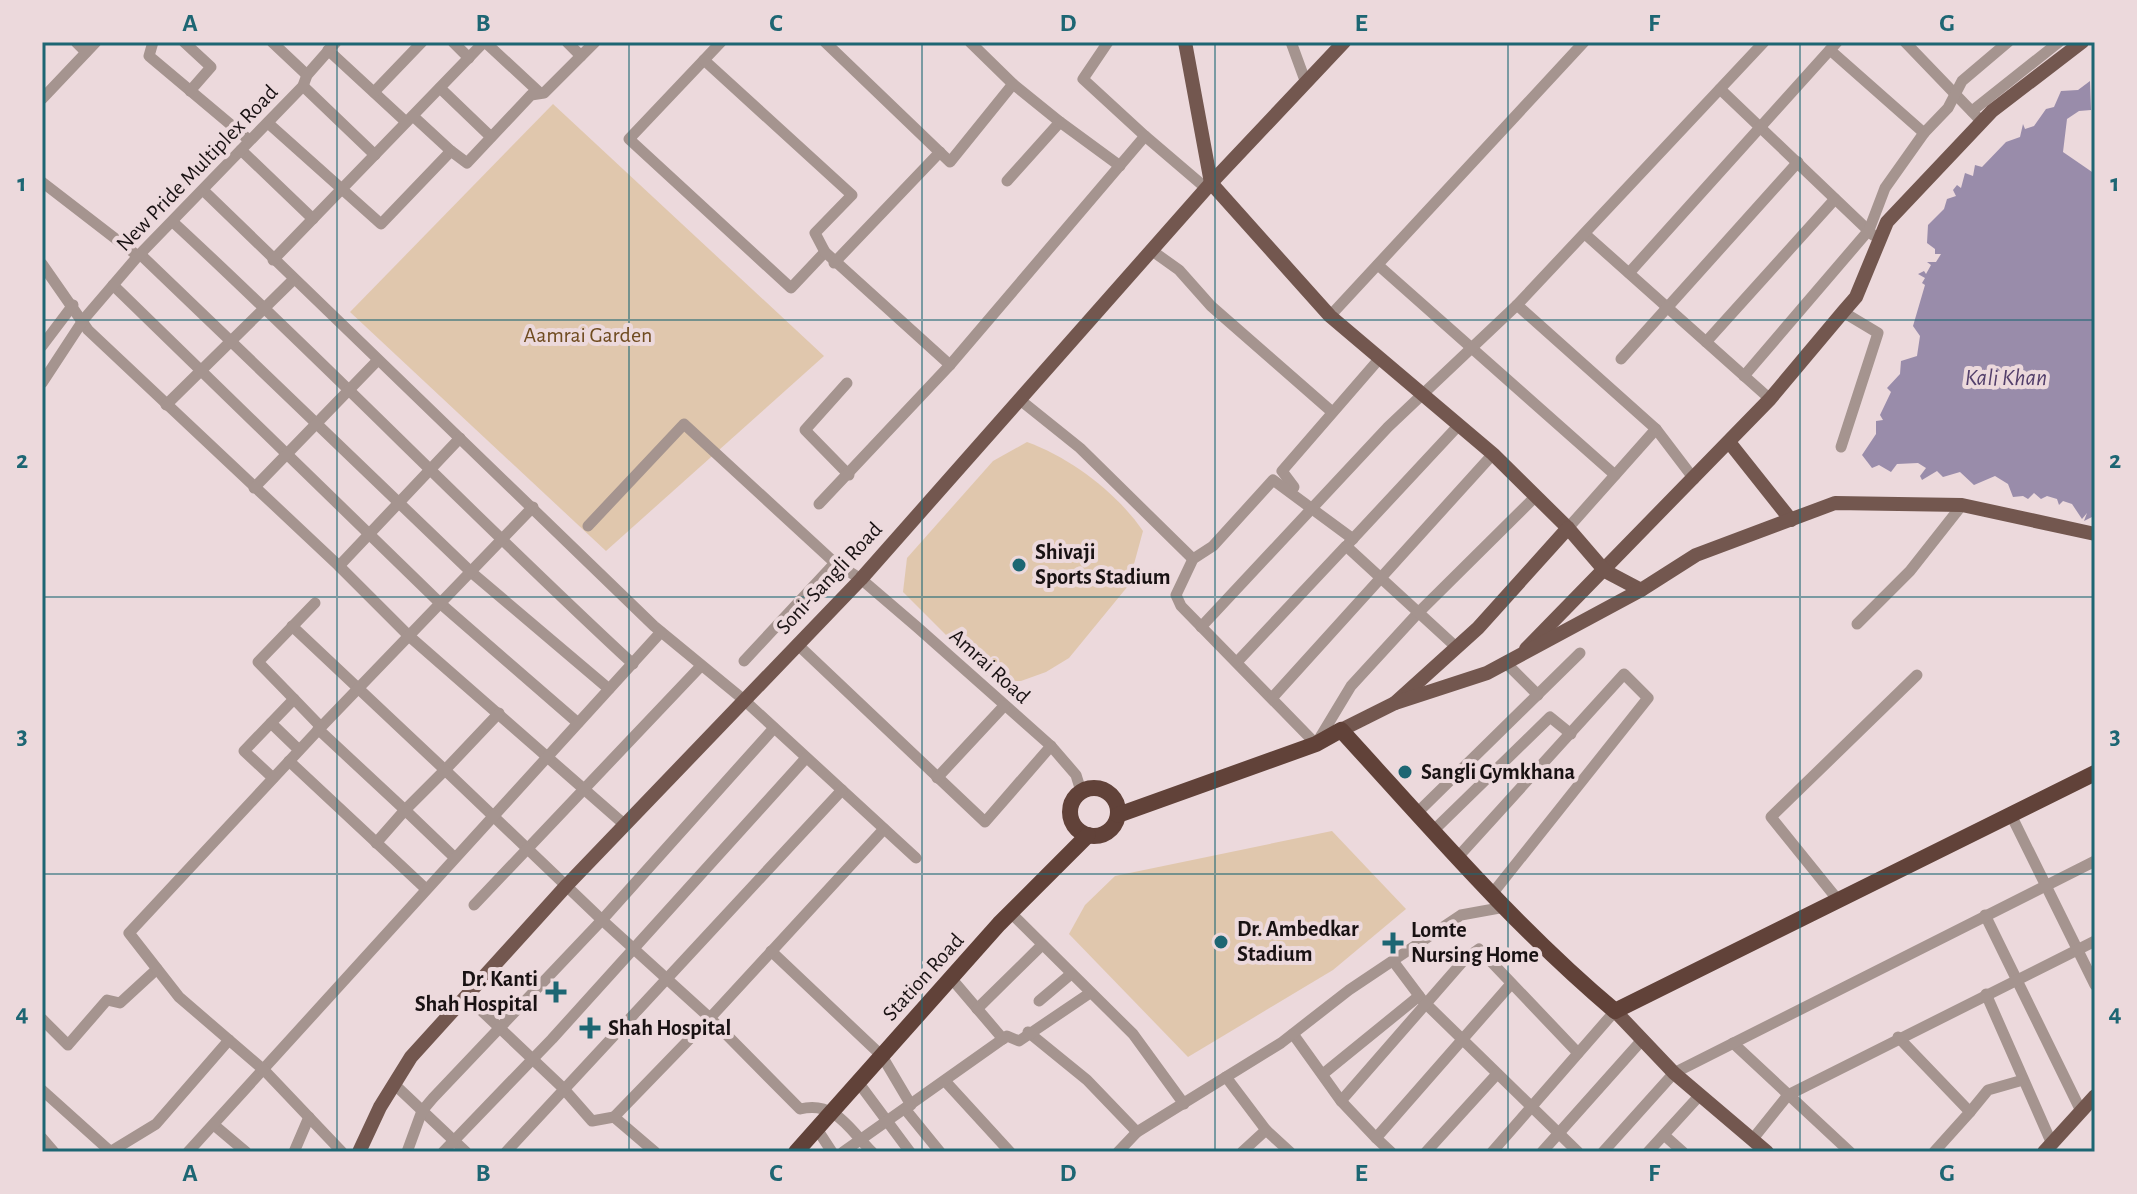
<svg xmlns="http://www.w3.org/2000/svg" width="2137" height="1194" font-family="'Alegreya Sans',sans-serif">
<rect width="100%" height="100%" fill="#ecd9dc"/>
<g fill="#e0c7ad">
<polygon points="553,104 824,356 606,551 350,312"/>
<path d="M1027,442c44,16 90,51 116,89l-15,55 -59,72 -23,14 -25,9h-29l-89,-89 4,-34 86,-97z"/>
<polygon points="1332,831 1406,909 1333,970 1188,1057 1069,934 1085,905 1115,876"/>
</g>
<polygon fill="#998caa" points="2090,81 2091,110 2079,111 2067,119 2063,152 2095,174 2094,516 2084,521 2087,513 2082,519 2072,504 2063,501 2059,505 2057,499 2047,496 2041,499 2034,493 2028,499 2023,496 2013,497 2008,484 1995,476 1974,485 1960,472 1943,477 1937,471 1922,480 1920,476 1926,468 1918,463 1897,464 1891,472 1879,465 1872,468 1862,455 1876,434 1876,421 1883,420 1880,415 1891,392 1887,388 1900,374 1901,361 1917,356 1920,336 1913,326 1925,285 1922,283 1925,278 1918,274 1924,271 1926,274 1931,265 1927,262 1936,262 1941,254 1935,254 1935,249 1927,243 1928,225 1944,209 1947,199 1956,196 1953,190 1957,185 1961,188 1965,173 1973,176 1975,165 1982,167 2006,142 2020,137 2023,124 2025,129 2034,126 2046,109 2054,107 2061,91 2078,90"/>
<g fill="none" stroke-linecap="round" stroke-linejoin="round">
<g stroke="#a5948f" stroke-width="11">
<polyline points="76,42 86,52"/>
<polyline points="153,42 149,56 249,140"/>
<polyline points="184,42 211,67 190,91"/>
<polyline points="272,42 307,75"/>
<polyline points="453,42 469,58"/>
<polyline points="485,42 540,93"/>
<polyline points="567,42 581,56"/>
<polyline points="721,42 629,139 791,288 825,252"/>
<polyline points="825,42 950,162 1013,84 1060,122 1007,181"/>
<polyline points="970,42 1013,84"/>
<polyline points="1291,42 1306,83"/>
<polyline points="1905,42 1982,122"/>
<polyline points="328,50 406,122"/>
<polyline points="1830,50 1924,133"/>
<polyline points="704,60 852,195 815,233 825,252 950,365"/>
<polyline points="303,86 375,155"/>
<polyline points="440,88 491,137"/>
<polyline points="1720,89 1873,235"/>
<polyline points="374,92 422,42"/>
<polyline points="42,99 96,42"/>
<polyline points="1972,111 2059,42"/>
<polyline points="1060,122 1120,166"/>
<polyline points="268,123 381,224 451,151 413,116"/>
<polyline points="1145,136 1207,189"/>
<polyline points="241,150 313,219"/>
<polyline points="451,151 467,163 531,95 544,93 595,42"/>
<polyline points="42,182 138,256"/>
<polyline points="204,191 654,626 744,700 916,858"/>
<path d="M174,223c156,144 303,297 459,441"/>
<polyline points="1585,234 1770,399"/>
<polyline points="1151,250 1179,270 1211,306 1331,411"/>
<polyline points="142,256 471,572 609,689"/>
<polyline points="273,260 484,42"/>
<polyline points="834,263 940,152"/>
<polyline points="42,264 88,330 339,566 409,636 625,825"/>
<polyline points="1378,265 1615,475"/>
<polyline points="1629,273 1837,42"/>
<polyline points="113,285 441,604 578,723"/>
<polyline points="1517,305 1656,429 1694,479"/>
<polyline points="1330,316 1584,42"/>
<polyline points="1706,342 1835,199"/>
<polyline points="42,346 73,305"/>
<polyline points="1621,359 1798,162"/>
<polyline points="1744,376 1869,230 1885,188 1924,133 1948,108 1962,81 2008,42"/>
<polyline points="42,383 84,319 138,256 303,86 307,75 336,42"/>
<polyline points="847,383 805,430 849,475"/>
<polyline points="1019,399 1080,448 1193,559"/>
<polyline points="166,405 293,280"/>
<polyline points="1841,447 1878,333 1843,312"/>
<polyline points="1294,487 1282,471 1380,358"/>
<polyline points="254,488 377,361"/>
<polyline points="819,504 950,365 1145,136 1083,79 1108,42"/>
<polyline points="588,526 684,424 835,563 861,579 917,627 1051,746 1076,775 1081,791"/>
<polyline points="1568,528 1656,429"/>
<polyline points="1353,539 1273,480 1213,546 1193,559 1176,595 1181,606 1316,744 1351,686 1418,613 1535,497"/>
<polyline points="1349,543 1458,426"/>
<polyline points="339,566 460,438"/>
<polyline points="1857,624 1910,571 1962,505"/>
<polyline points="292,626 445,770 499,713"/>
<polyline points="1201,627 1388,427 1517,305 1764,42"/>
<polyline points="797,644 985,822 1051,746"/>
<polyline points="744,661 835,563"/>
<polyline points="1237,662 1346,546 1455,646"/>
<polyline points="1505,662 1538,695"/>
<polyline points="1273,697 1493,454"/>
<polyline points="294,699 258,662 315,603"/>
<polyline points="271,723 299,750"/>
<polyline points="318,729 405,810 445,770 602,920 774,728"/>
<polyline points="289,761 426,889"/>
<polyline points="273,778 244,751 294,699 321,727"/>
<polyline points="937,778 1004,706"/>
<polyline points="1417,813 1580,653"/>
<polyline points="2011,815 2095,985"/>
<polyline points="1433,831 1550,717 1571,734"/>
<polyline points="376,843 405,810 454,857"/>
<polyline points="1457,858 1624,674 1648,698 1492,894"/>
<polyline points="1838,900 1771,817 1917,675"/>
<polyline points="474,905 700,667"/>
<polyline points="1011,913 1133,1034 1184,1104"/>
<polyline points="1985,915 2081,1111"/>
<polyline points="771,951 882,1056 911,1105"/>
<polyline points="1393,961 1423,1001 1578,1152"/>
<polyline points="951,978 1003,1039"/>
<polyline points="1986,994 2052,1144"/>
<polyline points="466,996 563,1088 592,1121 614,1117 655,1152"/>
<polyline points="1039,1001 1071,974"/>
<polyline points="977,1009 1042,945"/>
<polyline points="42,1019 68,1045 107,1000 120,1003 157,969"/>
<polyline points="1028,1032 1087,1080 1137,1132"/>
<polyline points="1293,1034 1341,1101 1376,1138"/>
<polyline points="1898,1037 1970,1112 1934,1152"/>
<polyline points="1733,1043 1850,1152"/>
<polyline points="1323,1074 1419,996"/>
<polyline points="1226,1077 1266,1130 1290,1152"/>
<polyline points="945,1081 1010,1152"/>
<polyline points="858,1082 910,1152"/>
<polyline points="394,1084 466,1152"/>
<polyline points="42,1090 111,1152"/>
<polyline points="1341,1101 1465,959 1479,949 1578,1053"/>
<polyline points="905,1109 940,1152"/>
<polyline points="1970,1112 1988,1090 2023,1080"/>
<path d="M614,1117l96,-99 90,91c35,-9 50,21 72,43"/>
<polyline points="214,1125 246,1152"/>
<polyline points="817,1129 832,1152"/>
<polyline points="1664,1135 1683,1152"/>
<polyline points="42,1138 54,1152"/>
<polyline points="1752,1140 1788,1095 2095,941"/>
<polyline points="110,1152 156,1124 229,1040"/>
<polyline points="188,1152 661,632"/>
<polyline points="294,1152 309,1117"/>
<polyline points="342,1152 265,1071 179,997 129,933 321,727 533,507"/>
<polyline points="407,1152 422,1111 433,1098 602,920 710,1018 884,829"/>
<polyline points="443,1152 552,1039 806,758"/>
<polyline points="506,1152 842,790"/>
<polyline points="843,1152 1007,1036 1019,1041 1090,993"/>
<polyline points="1118,1152 1137,1132 1281,1043 1349,990 1461,915 1505,907"/>
<polyline points="1242,1152 1266,1130"/>
<polyline points="1391,1152 1376,1138 1511,984"/>
<polyline points="1426,1152 1497,1074"/>
<polyline points="1492,1152 1615,1011"/>
<polyline points="1542,1152 1642,1040"/>
<polyline points="1603,1152 1674,1073 2095,861"/>
<polyline points="1648,1152 1700,1095"/>
</g>
<g stroke="#73574f" stroke-width="14">
<polyline points="1185,42 1211,183 1330,316 1493,454 1568,528"/>
<polyline points="1729,442 1791,520"/>
<polyline points="1526,649 1770,399 1843,312 1856,297 1887,222 1992,111 2082,42"/>
<polyline points="1395,703 1478,628 1568,528 1605,571 1641,590 1696,555 1835,503 1962,505 2095,534"/>
<polyline points="1341,730 1395,703 1487,673 1641,590"/>
<polyline points="1615,1011 1674,1073 1767,1152"/>
<polyline points="359,1152 380,1107 411,1057 567,885 861,579 1211,183 1344,42"/>
<polyline points="2044,1152 2095,1096"/>
</g>
<g stroke="#614239" stroke-width="16">
<circle cx="1094" cy="812" r="24"/>
<path d="M1118,815l198,-71 25,-14c88,96 174,197 274,281l480,-238"/>
<polyline points="796,1152 999,924 1088,835"/>
</g>
</g>
<path fill="none" stroke="#1d6673" stroke-width="2" stroke-opacity="0.55" d="M337,42v1110M629,42v1110M922,42v1110M1215,42v1110M1508,42v1110M1800,42v1110M42,320h2053M42,597h2053M42,874h2053"/>
<g fill="#1d6673" stroke="#ecd9dc" stroke-width="3">
<circle cx="1019" cy="565" r="8"/>
<circle cx="1405" cy="772" r="8"/>
<circle cx="1221" cy="942" r="8"/>
<path d="M1389 931h8v8h8v8h-8v8h-8v-8h-8v-8h8z"/>
<path d="M552 980h8v8h8v8h-8v8h-8v-8h-8v-8h8z"/>
<path d="M586 1016h8v8h8v8h-8v8h-8v-8h-8v-8h8z"/>
</g>
<g text-anchor="middle" dominant-baseline="central" stroke-width="8" stroke-linejoin="round" paint-order="stroke">
<g font-size="22" fill="#191213" stroke="#ecd9dc">
<text transform="translate(197 168) rotate(-46)">New Pride Multiplex Road</text>
<text transform="translate(829 578) rotate(-47)">Soni-Sangli Road</text>
<text transform="translate(990 666) rotate(42)">Amrai Road</text>
<text transform="translate(923 977) rotate(-48)">Station Road</text>
</g>
<g font-size="22" fill="#6f4b20" stroke="#ecd9dc">
<text x="588" y="335">Aamrai Garden</text>
</g>
<g font-size="22" font-weight="bold" fill="#191213" stroke="#ecd9dc" text-anchor="start">
<text x="1035" y="552">Shivaji<tspan x="1035" dy="25">Sports Stadium</tspan></text>
<text x="1421" y="772">Sangli Gymkhana</text>
<text x="1237" y="929">Dr. Ambedkar<tspan x="1237" dy="25">Stadium</tspan></text>
<text x="1411" y="930">Lomte<tspan x="1411" dy="25">Nursing Home</tspan></text>
<text x="538" y="979" text-anchor="end">Dr. Kanti<tspan x="538" dy="25">Shah Hospital</tspan></text>
<text x="608" y="1028">Shah Hospital</text>
</g>
<g font-size="24" font-style="italic" fill="#533f6b" stroke="#ecd9dc">
<text x="2006" y="378">Kali Khan</text>
</g>
</g>
<rect width="2137" height="1194" fill="none" stroke="#ecd9dc" stroke-width="88"/>
<rect x="44" y="44" width="2049" height="1106" fill="none" stroke="#1d6673" stroke-width="3"/>
<g font-size="26" text-anchor="middle" font-weight="bold" fill="#1d6673">
<text x="190" y="31">A</text>
<text x="483" y="31">B</text>
<text x="776" y="31">C</text>
<text x="1068" y="31">D</text>
<text x="1361" y="31">E</text>
<text x="1654" y="31">F</text>
<text x="1947" y="31">G</text>
<text x="22" y="191">1</text>
<text x="2115" y="191">1</text>
<text x="22" y="468">2</text>
<text x="2115" y="468">2</text>
<text x="22" y="744">3</text>
<text x="2115" y="744">3</text>
<text x="22" y="1021">4</text>
<text x="2115" y="1021">4</text>
<text x="190" y="1181">A</text>
<text x="483" y="1181">B</text>
<text x="776" y="1181">C</text>
<text x="1068" y="1181">D</text>
<text x="1361" y="1181">E</text>
<text x="1654" y="1181">F</text>
<text x="1947" y="1181">G</text>
</g>
</svg>
